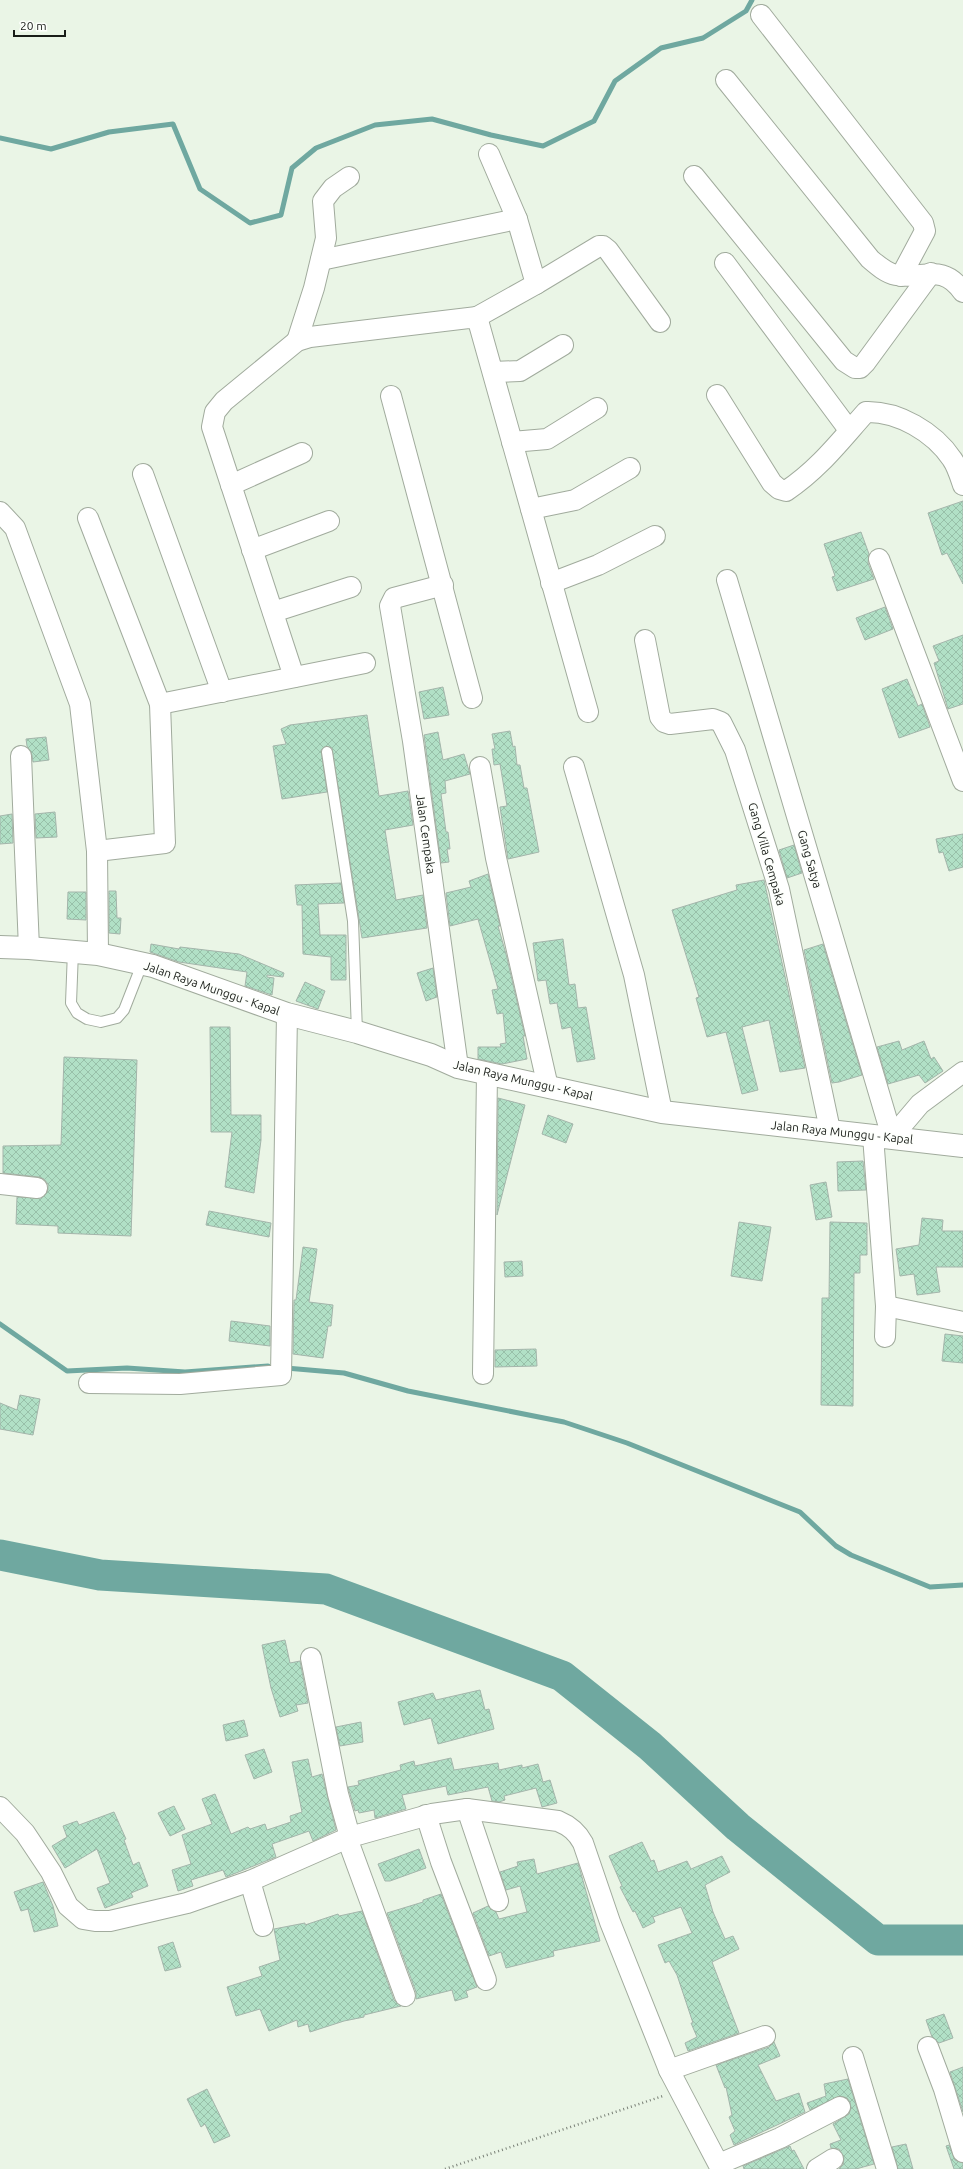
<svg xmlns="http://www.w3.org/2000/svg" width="963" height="2169" font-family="Ubuntu,sans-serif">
<defs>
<pattern id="building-cross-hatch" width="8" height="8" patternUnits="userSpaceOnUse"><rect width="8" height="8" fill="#b1e0c6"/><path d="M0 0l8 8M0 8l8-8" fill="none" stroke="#98c0a9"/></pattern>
</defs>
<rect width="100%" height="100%" fill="#eaf5e6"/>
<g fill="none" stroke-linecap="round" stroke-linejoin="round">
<g stroke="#6fa8a0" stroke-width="5">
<polyline points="0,138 51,149 109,132 173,124 200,189 250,223 281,215 292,168 316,148 375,125 432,119 491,135 543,146 594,121 615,81 661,48 703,38 746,11 752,0"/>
<polyline points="0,1324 67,1371 127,1368 185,1372 268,1366"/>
<polyline points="286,1368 344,1373 408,1391 564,1422 627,1443 800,1512 836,1546 851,1555 930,1587 963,1585"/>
</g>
<polyline stroke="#6fa8a0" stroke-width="31" points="0,1555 100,1575 326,1589 562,1676 650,1746 738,1827 878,1940 963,1940"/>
</g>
<g fill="url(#building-cross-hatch)" stroke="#a4b5ab">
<polygon points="963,501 963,584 947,553 942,555 928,513"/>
<polygon points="861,532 869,554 868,563 874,579 837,591 832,577 835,576 824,544"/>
<polygon points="885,607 893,629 865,640 856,618"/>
<polygon points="963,635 963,704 948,709 934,663 939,661 933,646"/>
<polygon points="907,679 918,706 922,704 930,727 899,738 882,689"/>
<polygon points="443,687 449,715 424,719 419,692"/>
<polygon points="367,715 379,796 408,791 413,825 385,830 396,900 423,895 427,928 362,938 332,748 326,746 321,750 327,792 282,799 273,746 286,744 281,729 290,725"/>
<polygon points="510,731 513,747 515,746 517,765 520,765 524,788 527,788 539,852 508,859 500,807 507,806 500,764 494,765 492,749 495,749 492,734"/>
<polygon points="438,732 443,760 464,754 470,774 445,781 446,793 441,794 446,832 448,832 450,849 447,849 449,862 441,863 424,735"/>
<polygon points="46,737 49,760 33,762 32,755 27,746 26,739"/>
<polygon points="55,812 57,837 36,838 35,814"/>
<polygon points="12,814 13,843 0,844 0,816"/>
<polygon points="963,834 963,867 949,871 943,852 939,853 936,839"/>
<polygon points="794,845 802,873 787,878 779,850"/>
<polygon points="488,874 500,926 498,926 506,954 525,1036 523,1036 527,1059 502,1064 478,1059 478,1047 501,1047 500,1044 506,1043 503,1013 497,1014 492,990 498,989 478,919 450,926 446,893 471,887 469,881"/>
<polygon points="764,880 805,1068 780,1072 769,1020 742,1027 758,1090 742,1094 726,1032 707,1037 696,998 699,997 672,910 737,890 736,885"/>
<polygon points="341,883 344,903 318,904 320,935 346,935 346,980 331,980 331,957 303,954 302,905 297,905 295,885"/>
<polygon points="109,891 116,891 117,918 121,918 120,934 109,933"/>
<polygon points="68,892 86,892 86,920 67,919"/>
<polygon points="563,939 569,985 575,984 578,1008 586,1007 595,1059 577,1062 571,1027 562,1029 557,1003 550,1004 546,980 538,981 533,943"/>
<polygon points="151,944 179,949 180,947 239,954 284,973 283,977 267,975 267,977 274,978 272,995 245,986 247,972 179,962 150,952"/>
<polygon points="823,944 862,1075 839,1082 832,1083 804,950"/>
<polygon points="433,968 437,997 426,1001 417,973"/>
<polygon points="305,982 325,991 318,1009 296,1001"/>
<polygon points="210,1027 230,1027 231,1115 261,1115 261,1140 254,1193 225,1187 232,1132 211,1132"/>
<polygon points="899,1041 902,1050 924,1041 931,1059 934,1057 943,1071 925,1083 919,1075 888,1084 877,1047"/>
<polygon points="64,1057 137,1060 131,1236 58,1233 58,1226 16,1224 17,1197 42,1198 48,1190 48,1184 44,1179 39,1177 3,1173 3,1146 61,1145"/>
<polygon points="498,1098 525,1105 497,1215"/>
<polygon points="548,1115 573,1124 566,1143 542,1134"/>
<polygon points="863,1161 866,1190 838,1191 837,1162"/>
<polygon points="826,1182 832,1217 816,1220 810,1185"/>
<polygon points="209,1211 271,1223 269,1237 206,1225"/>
<polygon points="922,1218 943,1220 942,1231 963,1231 963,1267 936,1267 940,1292 917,1295 914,1274 900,1276 896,1249 919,1245"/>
<polygon points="739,1222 771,1227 762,1281 731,1276"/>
<polygon points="830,1222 867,1223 867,1255 860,1255 860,1273 854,1273 853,1406 821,1405 822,1298 829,1298"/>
<polygon points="303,1247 317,1249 309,1302 333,1305 331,1326 328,1326 323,1358 293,1354 294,1300 296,1300"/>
<polygon points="522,1261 523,1276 505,1277 504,1262"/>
<polygon points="231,1321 270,1326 270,1346 229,1341"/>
<polygon points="945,1334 963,1336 963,1363 942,1361"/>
<polygon points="536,1349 537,1366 495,1367 495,1350"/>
<polygon points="20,1395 40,1399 33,1435 0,1429 0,1403 17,1410"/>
<polygon points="285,1640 290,1663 300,1661 308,1703 296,1705 298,1711 280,1717 271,1688 262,1645"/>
<polygon points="480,1690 485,1710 489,1709 494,1729 438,1744 431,1718 404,1725 398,1702 433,1693 436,1700"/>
<polygon points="244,1720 248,1736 226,1741 223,1725"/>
<polygon points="361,1722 363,1742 340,1746 336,1727"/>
<polygon points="264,1749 272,1772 254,1779 245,1755"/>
<polygon points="451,1758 454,1770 498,1763 499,1770 522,1765 522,1768 538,1764 543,1782 550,1780 557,1803 542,1807 536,1788 504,1796 505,1800 499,1802 492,1801 488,1787 448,1795 446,1786 402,1795 406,1809 375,1818 374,1810 359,1813 358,1810 355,1811 348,1787 359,1785 358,1781 401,1770 400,1765 414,1761 415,1766"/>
<polygon points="308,1759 312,1777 322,1774 336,1830 313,1841 309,1831 272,1844 276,1857 226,1877 223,1870 191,1880 193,1886 178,1891 172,1870 191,1864 182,1835 212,1824 202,1799 215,1794 231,1834 248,1827 250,1829 265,1824 267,1830 291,1822 290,1816 302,1812 292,1762"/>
<polygon points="174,1806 185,1829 170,1836 158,1813"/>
<polygon points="114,1812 126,1839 124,1840 133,1865 139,1862 148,1886 131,1893 133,1897 105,1908 97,1888 110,1883 97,1849 65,1868 52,1846 67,1837 63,1826 77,1821 79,1825"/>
<polygon points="642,1842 651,1861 654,1860 658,1872 687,1861 691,1869 722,1856 730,1872 705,1885 713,1912 725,1939 733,1936 739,1949 712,1962 739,2033 688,2051 685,2043 697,2037 691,2023 693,2023 677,1975 669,1961 665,1963 658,1945 692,1933 681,1907 653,1917 655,1922 643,1928 635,1911 633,1912 620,1887 622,1886 609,1856"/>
<polygon points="419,1849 426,1868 390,1881 385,1881 378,1864"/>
<polygon points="534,1859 537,1874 578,1863 600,1941 553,1951 554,1956 506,1968 501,1952 489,1956 473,1913 488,1906 496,1912 499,1919 527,1912 520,1886 506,1890 500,1872 518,1866 517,1862"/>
<polygon points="43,1882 53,1906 58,1926 34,1932 28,1909 21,1911 14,1892"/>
<polygon points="441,1894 477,1987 466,1991 468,1997 455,2001 452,1990 416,1999 416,1992 387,1913 423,1902 423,1900"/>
<polygon points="362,1911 394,2000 401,2006 364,2015 364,2017 344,2021 310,2032 308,2024 298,2027 297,2020 269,2031 260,2009 236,2016 227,1987 262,1976 259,1967 280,1960 274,1929 305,1923 305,1925 338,1914 339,1916"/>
<polygon points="173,1942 181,1967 165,1971 158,1947"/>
<polygon points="944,2014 953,2038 939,2043 932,2037 926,2020"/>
<polygon points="774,2042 780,2056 758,2065 776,2101 799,2093 805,2112 734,2145 730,2135 735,2131 729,2117 732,2115 726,2087 725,2088 716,2065 769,2047"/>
<polygon points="963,2067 963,2112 950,2072"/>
<polygon points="848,2079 874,2164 856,2169 839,2169 843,2165 844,2158 839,2149 831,2148 830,2144 841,2140 833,2124 849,2114 851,2108 850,2102 847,2098 840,2096 810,2110 807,2103 826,2096 824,2084"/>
<polygon points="207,2089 230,2136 214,2143 205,2124 201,2127 187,2099"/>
<polygon points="906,2144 913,2169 898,2169 892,2147"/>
<polygon points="949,2145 955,2160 963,2163 963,2169 954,2169 946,2146"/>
<polygon points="790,2146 792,2151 794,2150 804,2169 744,2169 743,2166"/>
</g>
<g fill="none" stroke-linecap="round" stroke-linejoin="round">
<g stroke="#a1ab9d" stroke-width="12">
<g id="service">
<polyline points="327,752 353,921 357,1032"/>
<polyline points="73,951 71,1003 77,1013 87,1019 101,1022 117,1018 124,1010 142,964"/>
</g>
</g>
<g stroke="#a1ab9d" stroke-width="22">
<g id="minor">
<polyline points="761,15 923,223 925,231 901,276"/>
<path d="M726,80l144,179c7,6 16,14 26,16 27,5 46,-13 67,17"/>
<polyline points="694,176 844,361 855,368 860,368 865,363 931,273"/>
<polyline points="321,260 517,219"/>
<polyline points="725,263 849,430"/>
<polyline points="536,284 599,246 603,246 608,250 660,322"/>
<polyline points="477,317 536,284 517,219 489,154"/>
<polyline points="297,341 314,288 326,238 323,201 333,188 349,177"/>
<polyline points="493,372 520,371 563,345"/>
<path d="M717,395l55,88 7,6 7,2c33,-22 54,-50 80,-79 32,-1 68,20 86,47 5,7 8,17 11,26"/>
<polyline points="391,396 472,698"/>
<polyline points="512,442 547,439 597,408"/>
<polyline points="143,474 222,692"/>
<polyline points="231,485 302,453"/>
<polyline points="531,509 575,500 630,468"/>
<polyline points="0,512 15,528 80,704 97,851 98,954"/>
<polyline points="88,518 160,704 165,843 97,851"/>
<polyline points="252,550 329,521"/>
<polyline points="879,559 963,781"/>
<polyline points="727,580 892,1137"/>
<polyline points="551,583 598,565 655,536"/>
<polyline points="443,585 394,598 390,606 413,741 458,1067"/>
<polyline points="273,612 351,587"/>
<polyline points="645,640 660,717 664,722 670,724 713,719 721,722 735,750 779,889 830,1130"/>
<polyline points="294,677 212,427 215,412 224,401 297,341 310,337 477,317 588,712"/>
<polyline points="160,704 365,663"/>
<polyline points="21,756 29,948"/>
<polyline points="480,767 496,858 548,1087"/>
<polyline points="574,767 634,975 662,1112"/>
<polyline points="873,1136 886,1306 885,1337"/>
<polyline points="892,1137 920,1104 963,1072"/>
<polyline points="0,1184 37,1188"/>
<polyline points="886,1306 963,1322"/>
<polyline points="483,1374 487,1073"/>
<polyline points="89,1383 180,1384 281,1375 287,1014"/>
<polyline points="311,1658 338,1794 350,1837"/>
<path d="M0,1807l25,26 26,39 17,34 15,13 12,2h15l77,-18 63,-22 100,-44 82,-23 35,-5 91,12c12,5 19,11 25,22l27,79 59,148 52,99"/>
<polyline points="467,1809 498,1901"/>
<polyline points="426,1815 441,1862 486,1980"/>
<polyline points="347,1838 405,1996"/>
<polyline points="250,1881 263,1926"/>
<polyline points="928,2047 944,2089 963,2152"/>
<polyline points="853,2057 887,2169"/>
<polyline points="669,2070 765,2036"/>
<polyline points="719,2164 780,2138 840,2107"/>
<polyline points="817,2169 833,2159"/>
</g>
</g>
<g stroke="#a1ab9d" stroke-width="24">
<polyline id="tertiary" points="0,947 29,948 98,954 153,966 287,1014 357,1032 431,1055 458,1067 662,1112 963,1146"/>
</g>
<polyline stroke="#7a8177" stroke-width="2.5" stroke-dasharray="1 3" stroke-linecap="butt" points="445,2169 663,2096"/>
<use href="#service" stroke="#fff" stroke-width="10"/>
<use href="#minor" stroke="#fff" stroke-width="20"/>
<use href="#tertiary" stroke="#fff" stroke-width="22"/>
</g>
<g text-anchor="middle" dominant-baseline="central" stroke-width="3.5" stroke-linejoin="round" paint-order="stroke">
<g font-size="12" fill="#191d18" stroke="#fdfffc">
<text transform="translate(426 834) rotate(82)">Jalan Cempaka</text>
<text transform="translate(767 854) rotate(74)">Gang Villa Cempaka</text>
<text transform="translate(810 859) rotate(74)">Gang Satya</text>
<text transform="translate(212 988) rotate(19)">Jalan Raya Munggu - Kapal</text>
<text transform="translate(523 1080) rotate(13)">Jalan Raya Munggu - Kapal</text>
<text transform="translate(842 1132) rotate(6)">Jalan Raya Munggu - Kapal</text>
</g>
</g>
<path d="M14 30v6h51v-6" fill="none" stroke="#191d18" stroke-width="2"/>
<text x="20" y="30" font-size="12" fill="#191d18" stroke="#fdfffc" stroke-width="3" paint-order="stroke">20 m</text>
</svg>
